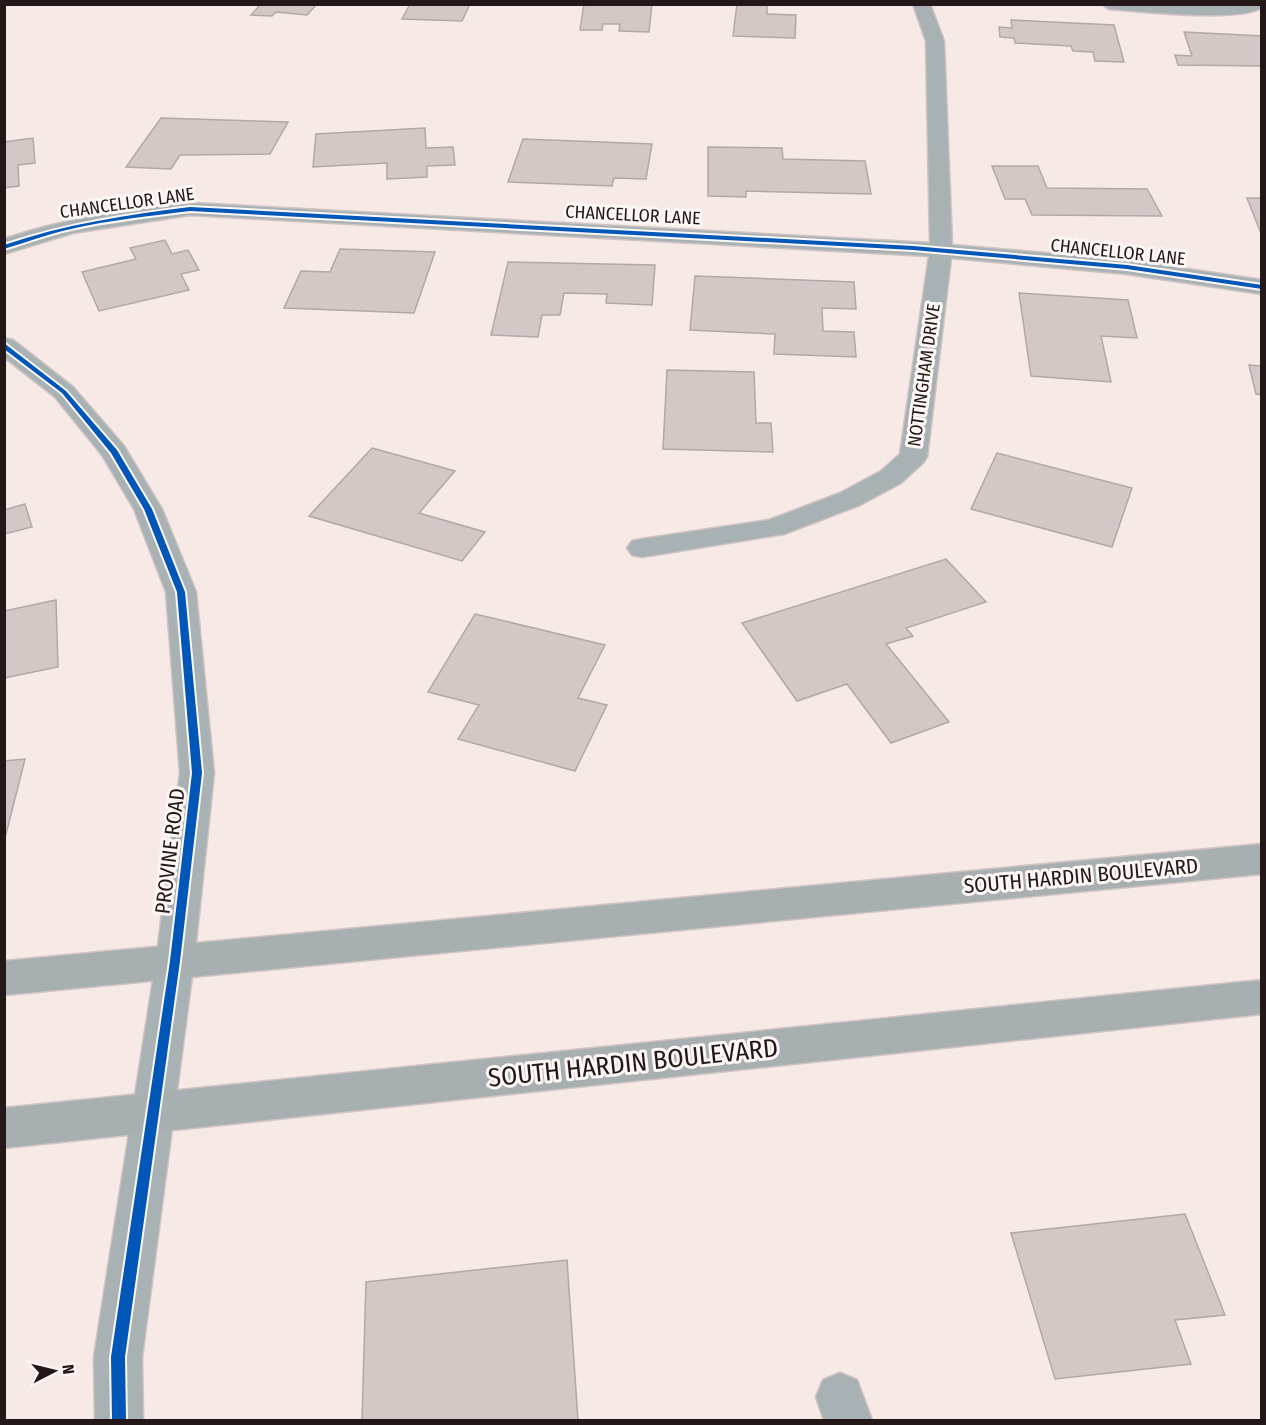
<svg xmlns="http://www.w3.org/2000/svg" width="1266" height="1425" font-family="'Fira Sans Condensed',sans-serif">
<rect width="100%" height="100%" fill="#f7e9e6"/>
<g fill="#d4c8c6" stroke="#b3a8a6" stroke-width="1.5">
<polygon points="261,4 317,4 307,15 276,12 272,16 251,15"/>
<polygon points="410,4 470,4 462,21 402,19"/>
<polygon points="584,4 652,4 649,32 619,31 620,24 603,24 602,30 580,30"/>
<polygon points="737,4 767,4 767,14 796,15 795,38 733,36"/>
<polygon points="1011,20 1114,25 1124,62 1095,61 1093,52 1073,51 1071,46 1015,43 1014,38 1000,37 999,27 1012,28"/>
<polygon points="1184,32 1262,36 1262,66 1178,65 1175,55 1192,56"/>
<polygon points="161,118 288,122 270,154 180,155 171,169 126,167"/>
<polygon points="425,128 426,148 453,147 455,165 427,166 427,177 387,179 387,163 313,167 316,134"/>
<polygon points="33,138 35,163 18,165 19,186 4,188 4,142"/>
<polygon points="523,139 652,144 646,179 614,178 612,186 508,182"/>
<polygon points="708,147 782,148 783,159 865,161 871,194 746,191 746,197 708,196"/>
<polygon points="992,166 1038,166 1047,188 1147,189 1162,216 1032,215 1025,199 1005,199"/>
<polygon points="1247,198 1262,198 1262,236"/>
<polygon points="165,240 172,254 188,250 199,270 181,274 189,290 99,311 82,272 136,259 130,248"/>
<polygon points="340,249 435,252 414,313 284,308 301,271 330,272"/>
<polygon points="508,262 655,265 652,305 606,303 607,294 564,293 560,315 542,315 538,337 491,335"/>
<polygon points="695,276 854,282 856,309 822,308 823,331 854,332 856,357 774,354 775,334 690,330"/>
<polygon points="1019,293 1128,300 1137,338 1101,336 1111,382 1031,376"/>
<polygon points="1249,365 1262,366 1262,395 1256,394"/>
<polygon points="667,370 754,372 756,423 771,423 773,452 663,449"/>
<polygon points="372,448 455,471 419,513 485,532 462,561 309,516"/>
<polygon points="997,453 1132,488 1112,547 971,509"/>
<polygon points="25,504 32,527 4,534 4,510"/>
<polygon points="946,559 986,602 906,628 913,636 886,644 949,722 891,743 847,684 797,701 742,623"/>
<polygon points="56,600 58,667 4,678 4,611"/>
<polygon points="475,614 605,645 578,698 607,705 575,771 458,739 479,705 428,692"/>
<polygon points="25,759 4,842 4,761"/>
<polygon points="1185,1214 1225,1315 1175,1320 1191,1364 1055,1379 1011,1233"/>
<polygon points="567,1260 578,1420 362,1420 366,1282"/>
</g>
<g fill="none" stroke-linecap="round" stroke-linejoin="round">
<g stroke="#cfc4c2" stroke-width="3">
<g id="minor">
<path d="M913,4h17l14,37 8,204 175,15 135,20v14l-135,-20 -176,-16 -24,199 -4,6 -22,20 -41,22 -76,29 -142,23 -10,-2 -5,-7 5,-7 10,-2 127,-19 71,-27 41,-22 19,-17 29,-198 -739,-41 -117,18 -69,21v-15c61,-21 123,-29 186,-36l740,40 -4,-202z"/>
<path d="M1101,4h161v3c-18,16 -125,4 -153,2z"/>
<polygon points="4,338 13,340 73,387 124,446 162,509 196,592 214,773 194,961 142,1357 143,1420 95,1420 94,1357 156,961 180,773 166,592 134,509 102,455 55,397 4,357"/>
<polygon points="840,1373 857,1380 872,1420 824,1420 816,1397 823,1380"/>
</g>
</g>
<g stroke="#cfc4c2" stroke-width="3">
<g id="secondary">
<polygon points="1262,844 1262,874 4,995 4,961"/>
<polygon points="1262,980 1262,1014 4,1148 4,1108"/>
</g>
</g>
<use href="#minor" fill="#a8b1b3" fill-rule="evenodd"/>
<use href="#secondary" fill="#a8afb1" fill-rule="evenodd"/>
<g stroke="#fcf6f5" stroke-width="4">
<g id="cycleway">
<path d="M190,207l723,39 214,19 135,20v4l-135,-20 -214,-19 -723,-39c-40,5 -80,9 -119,18 -23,5 -44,13 -67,20v-4c61,-21 123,-30 186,-38z"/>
<polygon points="4,343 66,391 117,450 152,509 185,592 202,773 180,961 125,1357 126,1420 112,1420 111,1357 170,961 192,773 177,592 144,509 111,453 62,393 4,349"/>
</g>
</g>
<use href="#cycleway" fill="#0057b8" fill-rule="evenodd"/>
</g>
<g text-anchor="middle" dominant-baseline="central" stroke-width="6" stroke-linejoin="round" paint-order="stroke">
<g font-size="18" fill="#231817" stroke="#fcf6f5">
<text transform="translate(127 203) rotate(-8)">CHANCELLOR LANE</text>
<text transform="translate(633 215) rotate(3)">CHANCELLOR LANE</text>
<text transform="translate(1118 252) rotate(6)">CHANCELLOR LANE</text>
<text transform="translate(924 375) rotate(-82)">NOTTINGHAM DRIVE</text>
</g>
<g font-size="21" fill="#231817" stroke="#fcf6f5">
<text transform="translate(170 851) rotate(-83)">PROVINE ROAD</text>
<text transform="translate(1081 876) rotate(-5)">SOUTH HARDIN BOULEVARD</text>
</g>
<g font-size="26" fill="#231817" stroke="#fcf6f5">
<text transform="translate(633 1063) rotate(-6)">SOUTH HARDIN BOULEVARD</text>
</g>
</g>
<rect width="1266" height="1425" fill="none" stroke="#231817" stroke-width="12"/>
<g transform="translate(54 1371) rotate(83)" stroke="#fcf6f5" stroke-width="4.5" paint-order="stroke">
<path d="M0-4.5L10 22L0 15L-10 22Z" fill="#231817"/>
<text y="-9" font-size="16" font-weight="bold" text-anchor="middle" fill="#231817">N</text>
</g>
</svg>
